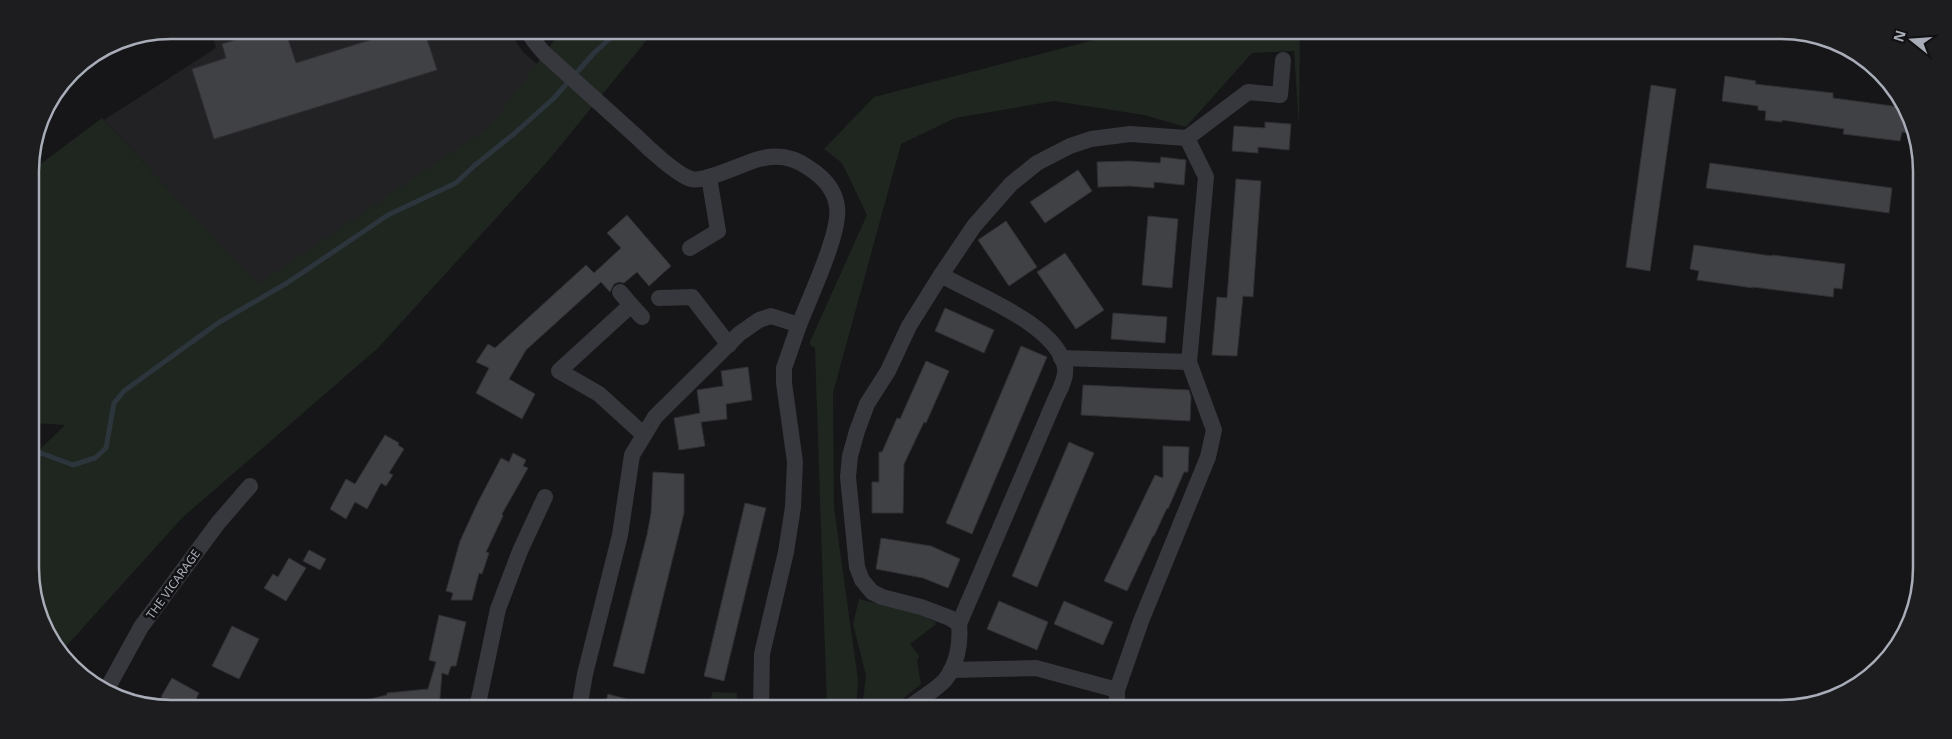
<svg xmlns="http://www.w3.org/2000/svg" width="1952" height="739" font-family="'Noto Sans',sans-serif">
<rect width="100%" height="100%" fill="#161618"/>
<polygon fill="#222225" points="213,30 508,30 523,52 577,98 288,318 104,120 216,48 211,31"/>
<g fill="#1e261f">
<polygon points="562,30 655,30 547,162 378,348 182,518 61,652 33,595 32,457 65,425 32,423 30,172 102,118 257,284 489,128"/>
<polygon points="1133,30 1300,30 1299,127 1294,51 1252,53 1186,127 1144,115 1054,101 955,118 901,144 833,393 834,508 858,680 856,709 827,709 815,348 809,344 867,215 842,163 824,149 874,97"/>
<polygon points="859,599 915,613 936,622 935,625 910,644 919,656 917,661 921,684 900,701 896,709 862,709 866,675 853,624"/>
<polygon points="712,692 737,693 736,709 710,709"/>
</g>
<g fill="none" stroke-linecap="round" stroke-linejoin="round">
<polyline stroke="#2c353c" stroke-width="5" points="32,460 41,453 73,465 95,458 106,448 114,403 124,391 218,323 287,283 388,215 456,183 474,166 515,133 554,98 594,53 619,30"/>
</g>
<g fill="#404145" stroke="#303034">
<polygon points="268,30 285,30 296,63 396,32 395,30 424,30 437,70 214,139 192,69 226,58 222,44"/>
<polygon points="1725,76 1756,81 1755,84 1833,93 1833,98 1900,107 1912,134 1902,132 1900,141 1843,134 1844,129 1782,120 1782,122 1765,120 1766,111 1758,110 1758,106 1722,101"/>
<polygon points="1651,85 1676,89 1650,271 1626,267"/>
<polygon points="1265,122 1291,124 1289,150 1258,147 1258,153 1232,151 1234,126 1265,128"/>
<polygon points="1161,157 1186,160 1184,185 1154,182 1154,188 1129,186 1098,187 1097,162 1129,161 1160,163"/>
<polygon points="1710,163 1892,188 1889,213 1706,188"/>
<polygon points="1078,170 1092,191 1045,223 1030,202"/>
<polygon points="1236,179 1261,181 1253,297 1243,296 1237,356 1212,355 1217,297 1227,298"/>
<polygon points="627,215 671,266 649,286 637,272 624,283 619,282 614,284 610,292 601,282 526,350 509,379 535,394 522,419 476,393 489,368 476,362 488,344 495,348 586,265 594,273 621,248 607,233"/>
<polygon points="1148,216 1178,219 1172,288 1142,285"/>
<polygon points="1006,221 1037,267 1009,286 978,240"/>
<polygon points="1694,245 1772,256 1772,255 1845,264 1842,289 1834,288 1833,297 1753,287 1753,288 1697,280 1699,271 1690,269"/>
<polygon points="1065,253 1104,310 1076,329 1037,272"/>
<polygon points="945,308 994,330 984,353 935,331"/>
<polygon points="1113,313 1167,317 1165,343 1111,339"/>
<polygon points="1021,346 1047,357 972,534 946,523"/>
<polygon points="926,361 949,371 926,423 924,422 904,464 903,513 872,513 872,482 879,482 879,452 882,452 897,418 900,419"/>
<polygon points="748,367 752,400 726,404 727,419 701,422 705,446 679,450 674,418 700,413 697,390 723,386 721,371"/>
<polygon points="1083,385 1189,390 1191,397 1190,421 1081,415"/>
<polygon points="385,435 399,443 398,445 404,449 389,473 393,475 386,486 381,483 367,509 355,502 346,519 330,509 346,479 355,484"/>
<polygon points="1069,442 1094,453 1037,587 1012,576"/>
<polygon points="1163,446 1189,447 1188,472 1184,472 1168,509 1167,508 1154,536 1153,536 1127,591 1104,581 1155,475 1163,478"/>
<polygon points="513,453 526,460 523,466 528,468 502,514 503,516 486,552 489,553 482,574 479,573 472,600 451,600 453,593 446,591 460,541 478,502 501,458 509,462"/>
<polygon points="653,472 684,474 684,513 644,674 613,666 647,535 651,513"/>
<polygon points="745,503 766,508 724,681 704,676"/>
<polygon points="881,538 931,546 960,559 948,588 923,578 876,569"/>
<polygon points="309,550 326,559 320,570 303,561"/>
<polygon points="289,558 306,568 286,601 264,588 273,574 278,577"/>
<polygon points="999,601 1048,622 1037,650 987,629"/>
<polygon points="1064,601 1113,622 1103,645 1054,624"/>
<polygon points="439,615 466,622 456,666 451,666 448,675 442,673 439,709 351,709 350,704 387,695 387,693 428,689 436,662 429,660"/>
<polygon points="232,626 259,639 239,679 212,666"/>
<polygon points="172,678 199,693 191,709 164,708 167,701 161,697"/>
<polygon points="608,694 648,705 648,709 604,709"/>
</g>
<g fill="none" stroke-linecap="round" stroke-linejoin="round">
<g stroke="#37383d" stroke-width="16">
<path d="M527,30l7,11 10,12c31,28 62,56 93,84 12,12 39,37 54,42 13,4 53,-16 68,-20 18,-5 35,-2 50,9 14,9 26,21 28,39 4,25 -28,92 -38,118l-28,-9 -12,4 -20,14 -84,83 -23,38 -12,80 -35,139 -6,35"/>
<polyline points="690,248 718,231 709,177"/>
<path d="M941,275c35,20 115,49 124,92 2,11 -6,24 -10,33l-96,224"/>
<polyline points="620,292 631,305 559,371 599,394 644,435"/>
<polyline points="659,298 692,297 729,345"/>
<polyline points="631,305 642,317"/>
<polyline points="1061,358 1189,362"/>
<polyline points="951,670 1036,668 1117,690"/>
<polyline points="107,689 141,627 218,523 250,486"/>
<polyline points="474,709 479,699 498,609 520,551 545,497"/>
<polyline points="761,709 762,654 786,552 793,507 795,462 784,383 784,368 799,325"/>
<path d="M907,709c11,-9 29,-19 38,-29 12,-15 16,-37 14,-56l-9,-6 -29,-11 -39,-10 -10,-5 -10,-12 -5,-13 -9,-90 2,-21 7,-25 10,-27 21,-33 21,-45 32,-51 33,-49 37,-42 26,-21 33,-17 21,-7 39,-5 57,4 61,-46 32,3 3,-35"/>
<polyline points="1117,709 1117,690 1141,621 1208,457 1214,430 1189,362 1206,177 1187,138"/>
</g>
</g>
<g text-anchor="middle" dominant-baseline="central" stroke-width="5" stroke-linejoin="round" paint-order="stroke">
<g font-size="12" fill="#a8adb8" stroke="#111113">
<text transform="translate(173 584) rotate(-54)">THE VICARAGE</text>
</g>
</g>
<path d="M0 0H1952V739H0ZM171 39H1781A132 132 0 0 1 1913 171V568A132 132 0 0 1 1781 700H171A132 132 0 0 1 39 568V171A132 132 0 0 1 171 39Z" fill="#1d1d20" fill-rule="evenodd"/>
<path fill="none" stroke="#a8adb8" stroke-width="2.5" d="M171 39H1781A132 132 0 0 1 1913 171V568A132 132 0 0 1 1781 700H171A132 132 0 0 1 39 568V171A132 132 0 0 1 171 39Z"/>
<g transform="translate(1912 40) rotate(287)" stroke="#111113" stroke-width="4" paint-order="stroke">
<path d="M0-4L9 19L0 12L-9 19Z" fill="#a8adb8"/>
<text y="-8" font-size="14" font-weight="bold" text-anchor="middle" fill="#a8adb8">N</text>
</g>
</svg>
